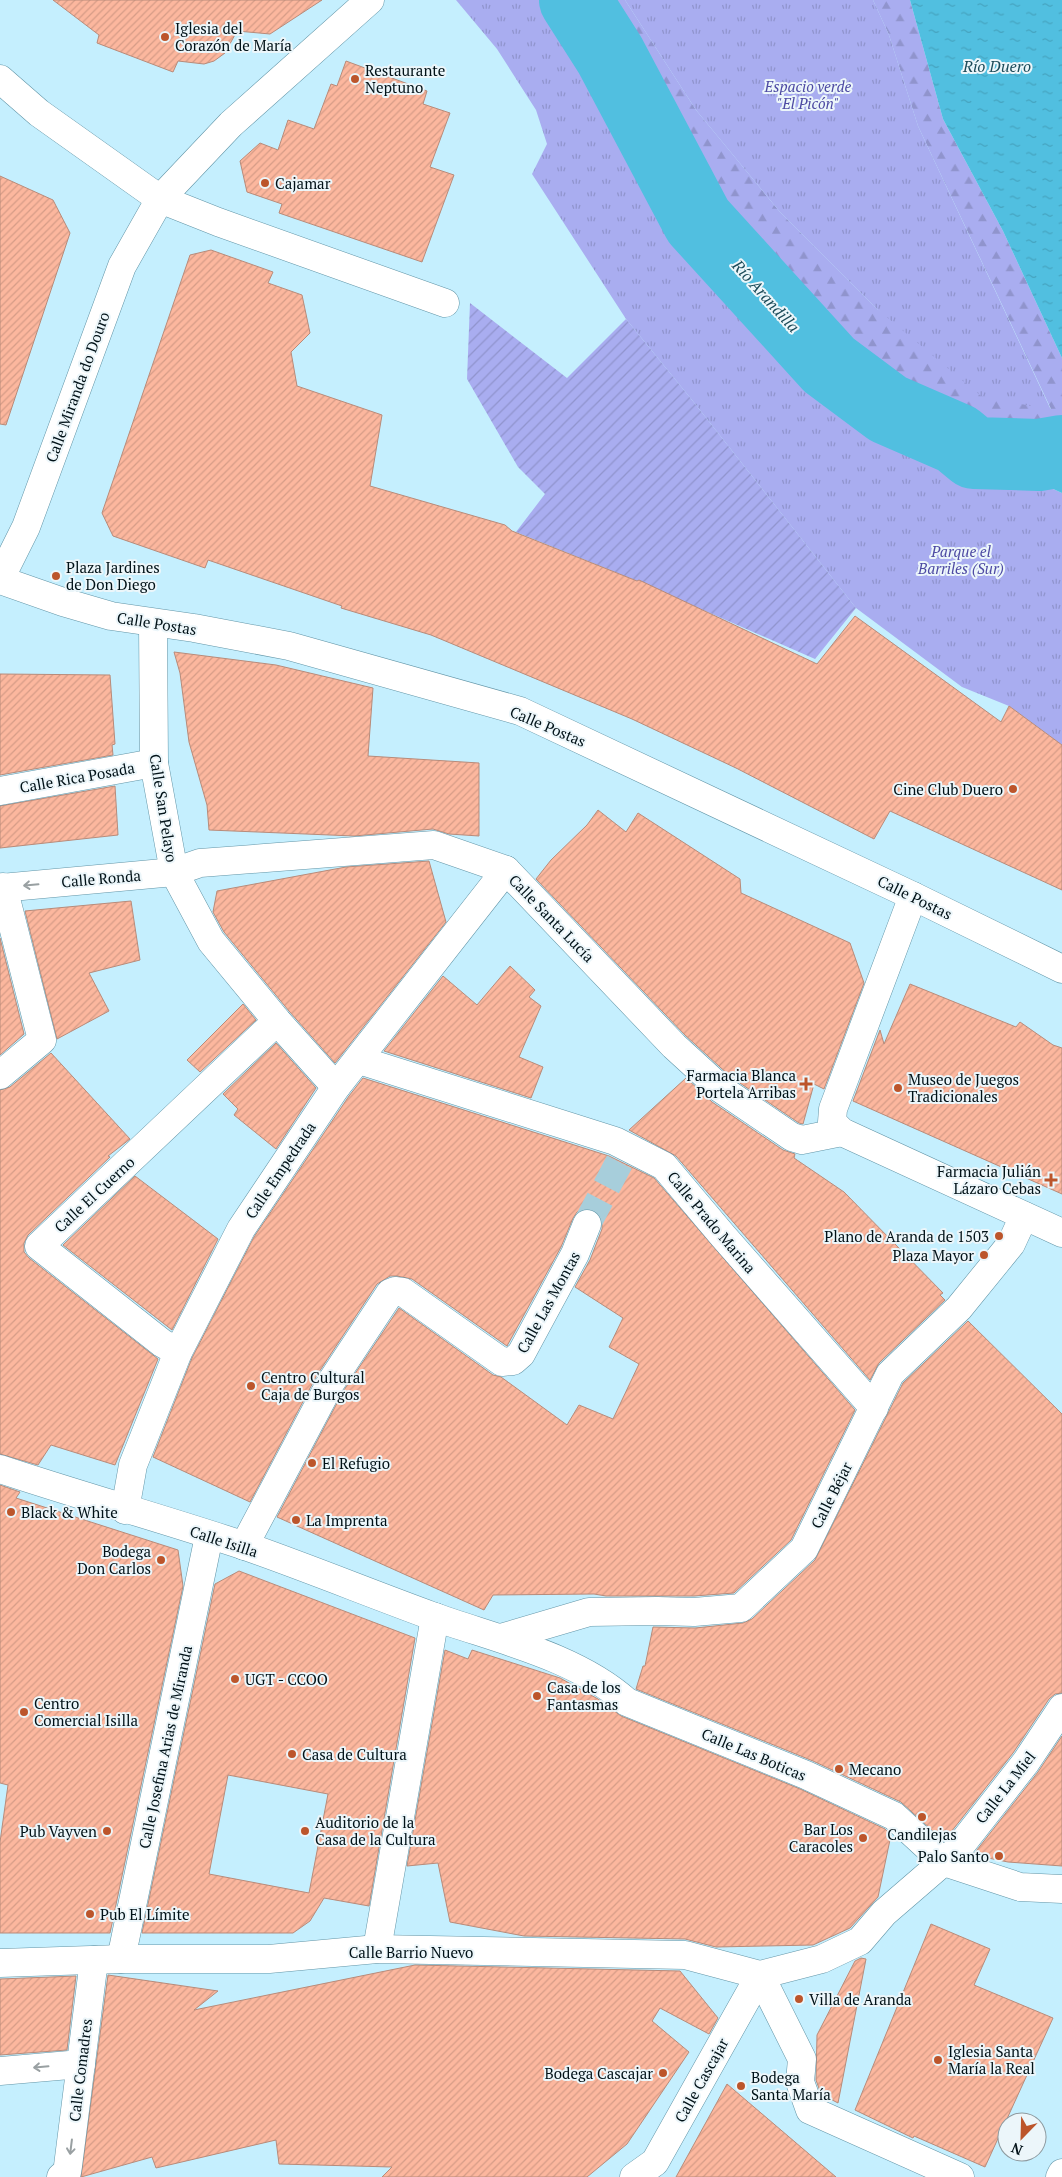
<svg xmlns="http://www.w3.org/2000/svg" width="1062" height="2177" font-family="'PT Serif',serif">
<defs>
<pattern id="forest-firs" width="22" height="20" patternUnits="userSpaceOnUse" patternTransform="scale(1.25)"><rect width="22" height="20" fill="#a9adf0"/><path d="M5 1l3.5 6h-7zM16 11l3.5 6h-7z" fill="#9094cd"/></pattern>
<pattern id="park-tufts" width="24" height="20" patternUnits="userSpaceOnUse" patternTransform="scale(1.25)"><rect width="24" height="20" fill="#a9adf0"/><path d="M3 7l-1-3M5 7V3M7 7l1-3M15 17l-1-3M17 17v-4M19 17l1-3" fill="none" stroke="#9094cd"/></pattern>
<pattern id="garden-furrows" width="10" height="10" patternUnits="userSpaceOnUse" patternTransform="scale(1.25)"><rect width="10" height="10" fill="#a9adf0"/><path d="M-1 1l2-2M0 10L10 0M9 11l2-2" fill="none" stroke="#9094cd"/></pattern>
<pattern id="water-ripples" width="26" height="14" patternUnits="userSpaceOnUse" patternTransform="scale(1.25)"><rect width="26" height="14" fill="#51bfe0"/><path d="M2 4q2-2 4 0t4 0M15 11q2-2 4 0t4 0" fill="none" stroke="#45a3bf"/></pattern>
<pattern id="building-hatch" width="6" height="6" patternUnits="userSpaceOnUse" patternTransform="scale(1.25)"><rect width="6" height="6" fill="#fcb79e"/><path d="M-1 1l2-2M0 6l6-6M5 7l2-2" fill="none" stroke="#d69c87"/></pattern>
</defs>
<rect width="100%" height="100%" fill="#c5effe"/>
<polygon fill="url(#forest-firs)" points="575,0 625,0 696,110 780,212 877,309 1051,409 918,126 889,35 873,0 910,0 943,119 1003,231 1062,358 1062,443 988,440 974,453 957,439 888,409 829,365 698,221 610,55"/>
<g fill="url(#park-tufts)">
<polygon points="456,0 574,0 610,55 692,211 818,353 862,390 909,418 974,453 1062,493 1062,745 1009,706 962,687 856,608 692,400 626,319 532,174 547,144 536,110 497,49"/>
<polygon points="625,0 873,0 889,35 918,126 1051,410 981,396 877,309 780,212 696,110"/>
</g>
<polygon fill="url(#garden-furrows)" points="470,303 567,378 626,319 692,400 856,608 815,659 637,581 516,532 545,494 518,467 467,379"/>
<g fill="url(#water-ripples)">
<polygon points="910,0 1062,0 1062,358 1003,231 943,119"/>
<polygon points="988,440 1062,443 1062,493 974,453"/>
</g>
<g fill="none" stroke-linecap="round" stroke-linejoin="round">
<polyline stroke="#51bfe0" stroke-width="72" points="575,0 610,55 698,221 829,365 888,409 957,439 974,453 1039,455 1062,451"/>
</g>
<g fill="url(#building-hatch)" stroke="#b88b7a" fill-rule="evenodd">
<polygon points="53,0 322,0 270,34 237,31 225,53 214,61 204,64 178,61 173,72 97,43 99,35"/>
<polygon points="346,61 427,91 423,104 450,113 430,167 454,175 422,262 279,213 282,204 247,192 240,161 260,143 278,150 288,120 314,129 331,84 337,86"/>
<polygon points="0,176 53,200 70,233 6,425 0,424"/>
<polygon points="211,250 273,272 268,283 302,295 310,333 291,352 297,386 382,415 370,486 505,525 512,531 637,581 639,580 817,664 855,616 1001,722 1009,706 1062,745 1062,890 890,811 874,839 736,768 632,719 431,635 341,608 342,606 208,560 205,568 113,536 102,513 190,255"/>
<polygon points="174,652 276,665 373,688 368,756 479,763 479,836 449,834 433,829 354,836 209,830 207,805 189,742 180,673"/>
<polygon points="0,674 110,675 115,744 112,745 113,755 0,775"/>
<polygon points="115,786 118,835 0,848 0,806"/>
<polygon points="598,810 626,832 638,813 740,879 741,893 850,943 864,983 824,1089 814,1084 803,1124 799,1123 731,1077 685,1035 536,879 551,860 587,825"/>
<polygon points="429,861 446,922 335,1063 289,1011 224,932 213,912 217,891 346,867"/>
<polygon points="131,901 140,960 89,973 109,1011 57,1039 25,911"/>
<polygon points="0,938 24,1034 0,1055"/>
<polygon points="510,966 535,990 529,997 541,1006 519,1057 543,1067 531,1098 384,1051 443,976 477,1005"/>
<polygon points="910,984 1016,1027 1020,1022 1053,1045 1062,1048 1062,1194 853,1101 880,1030 884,1044"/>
<polygon points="243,1004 256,1020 200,1072 187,1060"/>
<polygon points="276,1043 316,1088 276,1149 234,1115 238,1109 223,1094"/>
<polygon points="51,1053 130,1139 108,1156 110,1157 28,1235 24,1243 24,1252 29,1258 158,1359 115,1465 51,1445 38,1465 0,1454 0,1090 10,1087"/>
<polygon points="363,1078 609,1156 654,1178 855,1410 791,1540 734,1593 694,1596 606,1596 594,1594 493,1595 484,1610 277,1517 344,1390 399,1308 493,1375 501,1377 567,1425 579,1405 613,1419 639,1364 609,1347 623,1318 575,1287 590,1260 602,1229 602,1221 600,1215 592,1209 584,1209 577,1212 573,1218 561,1247 507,1346 412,1279 397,1276 390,1276 377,1284 317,1375 250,1502 153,1457 192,1358 254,1237 349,1096"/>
<polygon points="686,1078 712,1102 783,1150 795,1154 794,1158 844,1192 943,1293 940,1295 945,1300 879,1363 870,1380 676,1156 629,1130"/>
<polygon points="135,1176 218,1239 172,1330 63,1245"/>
<polygon points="968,1321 1062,1414 1062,1693 1055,1694 1049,1699 1013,1753 944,1841 901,1802 813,1761 636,1689 643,1666 645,1666 653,1627 695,1628 743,1623 752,1619 815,1560 903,1383"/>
<polygon points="0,1485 20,1492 16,1498 178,1550 183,1586 110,1933 0,1933 0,1842 8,1785 0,1783"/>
<path d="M239,1571l176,67 -46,268 -45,-8 -14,23 -17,12h-151l73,-349zM228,1775l100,19 -19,99 -100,-19z"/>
<polygon points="445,1650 468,1659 472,1650 560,1678 598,1699 621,1716 800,1789 885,1829 891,1835 878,1897 850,1928 813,1945 716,1947 685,1939 524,1936 450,1922 438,1863 407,1866"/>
<polygon points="1062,1736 1062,1866 1008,1862 973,1855 1038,1772"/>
<polygon points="931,1924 990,1949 974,1985 1053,2018 985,2167 914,2136 913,2138 855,2110"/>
<polygon points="861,1958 866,1959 838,2103 821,2094 816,2080 817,2035 855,1961"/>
<polygon points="415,1965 680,1971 718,2018 709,2034 660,2008 652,2021 689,2052 627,2144 587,2177 382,2177 392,2167 279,2164 276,2140 156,2168 152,2157 81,2177 108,1975 218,1991 194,2010"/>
<polygon points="76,1976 67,2050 0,2055 0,1979"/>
<polygon points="727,2084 836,2177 676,2177"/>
</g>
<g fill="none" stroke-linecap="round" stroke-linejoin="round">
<polyline stroke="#a7cedb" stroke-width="28" stroke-dasharray="28 14" stroke-linecap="butt" points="587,1224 621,1159"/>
<g stroke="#6295a7" stroke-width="29">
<g id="minor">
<polyline points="0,79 39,113 160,199 218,222 445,303"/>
<polyline points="0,579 26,527 122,266 160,199 231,124 370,0"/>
<polyline points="0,580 63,602 111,616 194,628 289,646 520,711 913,896 1062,969"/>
<polyline points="153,623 154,763 174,872 211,941 277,1021 336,1087"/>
<polyline points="0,791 154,763"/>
<polyline points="0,888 174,872 200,863 434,845 506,870 674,1046 721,1089 792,1137 802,1140 842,1132"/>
<polyline points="913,896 833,1109 832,1122 842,1132 1062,1233"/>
<polyline points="359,1060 615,1141 664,1166 723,1236 874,1408"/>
<polyline points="0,1075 42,1040 3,887"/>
<polyline points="178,1352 162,1343 39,1246 277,1021"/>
<path d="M0,1469c81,27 164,50 245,77 63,22 124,47 187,70 64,23 144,40 195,86l179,73 88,41 50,46 76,25 42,2"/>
<polyline points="125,1510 133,1465 178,1352 241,1229 336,1087 506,870"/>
<polyline points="244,1546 331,1382 390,1293 395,1291 403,1292 502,1362 513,1361 521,1354 575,1254 587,1224"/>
<polyline points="501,1638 589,1612 657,1611 694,1612 741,1608 804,1549 890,1374 959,1308 1011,1244 1024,1216"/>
<polyline points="377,1949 435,1617"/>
<polyline points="121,1959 209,1536"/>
<polyline points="0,1963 121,1959 269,1959 377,1949 685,1955 760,1975 822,1959 860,1941 884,1913 957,1850 1026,1762 1062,1708"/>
<polyline points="760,1975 802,2059 800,2082 810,2110 960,2177"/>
<polyline points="0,2071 81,2064"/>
<polyline points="61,2177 67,2172 68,2166 94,1960"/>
<polyline points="634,2177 655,2162 760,1975"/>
<polyline points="1060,2177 1062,2173"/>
</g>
</g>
<use href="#minor" stroke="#fff" stroke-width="28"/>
</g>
<defs><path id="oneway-shaft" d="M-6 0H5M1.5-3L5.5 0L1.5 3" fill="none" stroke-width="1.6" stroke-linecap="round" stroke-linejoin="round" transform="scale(1.25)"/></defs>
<g stroke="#99a0a2">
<use href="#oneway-shaft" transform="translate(31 885) rotate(175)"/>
<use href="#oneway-shaft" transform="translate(41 2067) rotate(175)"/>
<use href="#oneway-shaft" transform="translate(71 2147) rotate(97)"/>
</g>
<g fill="#bc552b" stroke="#ecf6fa" stroke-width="2">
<circle cx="165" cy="37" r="5"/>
<circle cx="355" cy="79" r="5"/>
<circle cx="265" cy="183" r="5"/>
<circle cx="56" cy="576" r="5"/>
<circle cx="1013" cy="789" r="5"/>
<path d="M803.5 1076.5h5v5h5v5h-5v5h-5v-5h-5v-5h5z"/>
<circle cx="898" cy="1088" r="5"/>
<path d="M1048.5 1172.5h5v5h5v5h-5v5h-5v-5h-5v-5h5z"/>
<circle cx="999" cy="1236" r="5"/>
<circle cx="984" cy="1255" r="5"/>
<circle cx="251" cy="1386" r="5"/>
<circle cx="312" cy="1463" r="5"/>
<circle cx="11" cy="1512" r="5"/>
<circle cx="296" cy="1520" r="5"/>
<circle cx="161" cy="1560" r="5"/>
<circle cx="235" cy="1679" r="5"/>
<circle cx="537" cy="1696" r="5"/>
<circle cx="24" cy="1712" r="5"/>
<circle cx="292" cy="1754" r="5"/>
<circle cx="839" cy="1769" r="5"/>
<circle cx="922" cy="1817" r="5"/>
<circle cx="107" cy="1831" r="5"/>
<circle cx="305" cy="1831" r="5"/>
<circle cx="863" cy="1838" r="5"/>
<circle cx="999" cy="1856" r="5"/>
<circle cx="90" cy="1914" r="5"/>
<circle cx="799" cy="1999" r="5"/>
<circle cx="938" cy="2060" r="5"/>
<circle cx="663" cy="2073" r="5"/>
<circle cx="741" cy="2086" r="5"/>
</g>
<g text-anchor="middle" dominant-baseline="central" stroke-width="4" stroke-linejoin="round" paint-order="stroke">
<g font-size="15" fill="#001117" stroke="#ecf6fa" text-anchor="start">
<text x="175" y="28">Iglesia del<tspan x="175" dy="17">Corazón de María</tspan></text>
<text x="365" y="70">Restaurante<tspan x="365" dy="17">Neptuno</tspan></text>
<text x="275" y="183">Cajamar</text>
<text x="66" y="567">Plaza Jardines<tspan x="66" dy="17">de Don Diego</tspan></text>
<text x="1003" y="789" text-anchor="end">Cine Club Duero</text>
<text x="796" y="1075" text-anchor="end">Farmacia Blanca<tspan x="796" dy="17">Portela Arribas</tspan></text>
<text x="908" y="1079">Museo de Juegos<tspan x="908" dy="17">Tradicionales</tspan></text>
<text x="1041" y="1171" text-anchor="end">Farmacia Julián<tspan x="1041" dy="17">Lázaro Cebas</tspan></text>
<text x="989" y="1236" text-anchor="end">Plano de Aranda de 1503</text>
<text x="974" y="1255" text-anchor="end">Plaza Mayor</text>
<text x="261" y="1377">Centro Cultural<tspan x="261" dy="17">Caja de Burgos</tspan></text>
<text x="322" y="1463">El Refugio</text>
<text x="21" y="1512">Black &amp; White</text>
<text x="306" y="1520">La Imprenta</text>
<text x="151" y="1551" text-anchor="end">Bodega<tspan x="151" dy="17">Don Carlos</tspan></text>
<text x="245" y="1679">UGT - CCOO</text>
<text x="547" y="1687">Casa de los<tspan x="547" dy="17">Fantasmas</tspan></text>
<text x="34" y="1703">Centro<tspan x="34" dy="17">Comercial Isilla</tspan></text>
<text x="302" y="1754">Casa de Cultura</text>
<text x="849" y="1769">Mecano</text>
<text x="315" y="1822">Auditorio de la<tspan x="315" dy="17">Casa de la Cultura</tspan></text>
<text x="853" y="1829" text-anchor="end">Bar Los<tspan x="853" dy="17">Caracoles</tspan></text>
<text x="97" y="1831" text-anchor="end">Pub Vayven</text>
<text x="922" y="1834" text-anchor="middle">Candilejas</text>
<text x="989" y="1856" text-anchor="end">Palo Santo</text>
<text x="100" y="1914">Pub El Límite</text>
<text x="809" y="1999">Villa de Aranda</text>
<text x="948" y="2051">Iglesia Santa<tspan x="948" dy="17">María la Real</tspan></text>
<text x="653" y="2073" text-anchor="end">Bodega Cascajar</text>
<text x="751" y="2077">Bodega<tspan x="751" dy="17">Santa María</tspan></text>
</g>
<g font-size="15" font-style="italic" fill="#4d4aa3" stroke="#ecf6fa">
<text x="808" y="86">Espacio verde<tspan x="808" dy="17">"El Picón"</tspan></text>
<text x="961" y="551">Parque el<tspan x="961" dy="17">Barriles (Sur)</tspan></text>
</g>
<g font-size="15" fill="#001117" stroke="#ecf6fa">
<text transform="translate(77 387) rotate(-70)">Calle Miranda do Douro</text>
<text transform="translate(157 623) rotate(9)">Calle Postas</text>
<text transform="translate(548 726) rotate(23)">Calle Postas</text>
<text transform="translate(77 777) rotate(-10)">Calle Rica Posada</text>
<text transform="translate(164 808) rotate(81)">Calle San Pelayo</text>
<text transform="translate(101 878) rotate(-5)">Calle Ronda</text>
<text transform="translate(915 897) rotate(26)">Calle Postas</text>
<text transform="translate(552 918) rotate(46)">Calle Santa Lucía</text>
<text transform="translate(280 1170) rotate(-56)">Calle Empedrada</text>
<text transform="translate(94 1194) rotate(-43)">Calle El Cuerno</text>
<text transform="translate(712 1222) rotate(50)">Calle Prado Marina</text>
<text transform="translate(548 1302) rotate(-61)">Calle Las Montas</text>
<text transform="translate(831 1495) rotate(-63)">Calle Béjar</text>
<text transform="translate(224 1541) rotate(18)">Calle Isilla</text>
<text transform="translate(165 1747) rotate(-78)">Calle Josefina Arias de Miranda</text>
<text transform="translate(754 1754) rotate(23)">Calle Las Boticas</text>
<text transform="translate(1005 1787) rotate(-52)">Calle La Miel</text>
<text x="411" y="1952">Calle Barrio Nuevo</text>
<text transform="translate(80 2070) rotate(-83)">Calle Comadres</text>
<text transform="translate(701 2080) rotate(-61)">Calle Cascajar</text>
</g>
<g font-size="16" font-style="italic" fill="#1c4b59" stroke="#ecf6fa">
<text x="997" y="66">Río Duero</text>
<text transform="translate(766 296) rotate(48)">Río Arandilla</text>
</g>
</g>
<g transform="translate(1022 2137) rotate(203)"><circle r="24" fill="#ecf6fa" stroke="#8e9a9f"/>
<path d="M0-4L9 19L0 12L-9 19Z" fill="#bc552b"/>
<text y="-8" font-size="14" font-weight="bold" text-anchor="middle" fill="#001117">N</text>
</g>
</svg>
